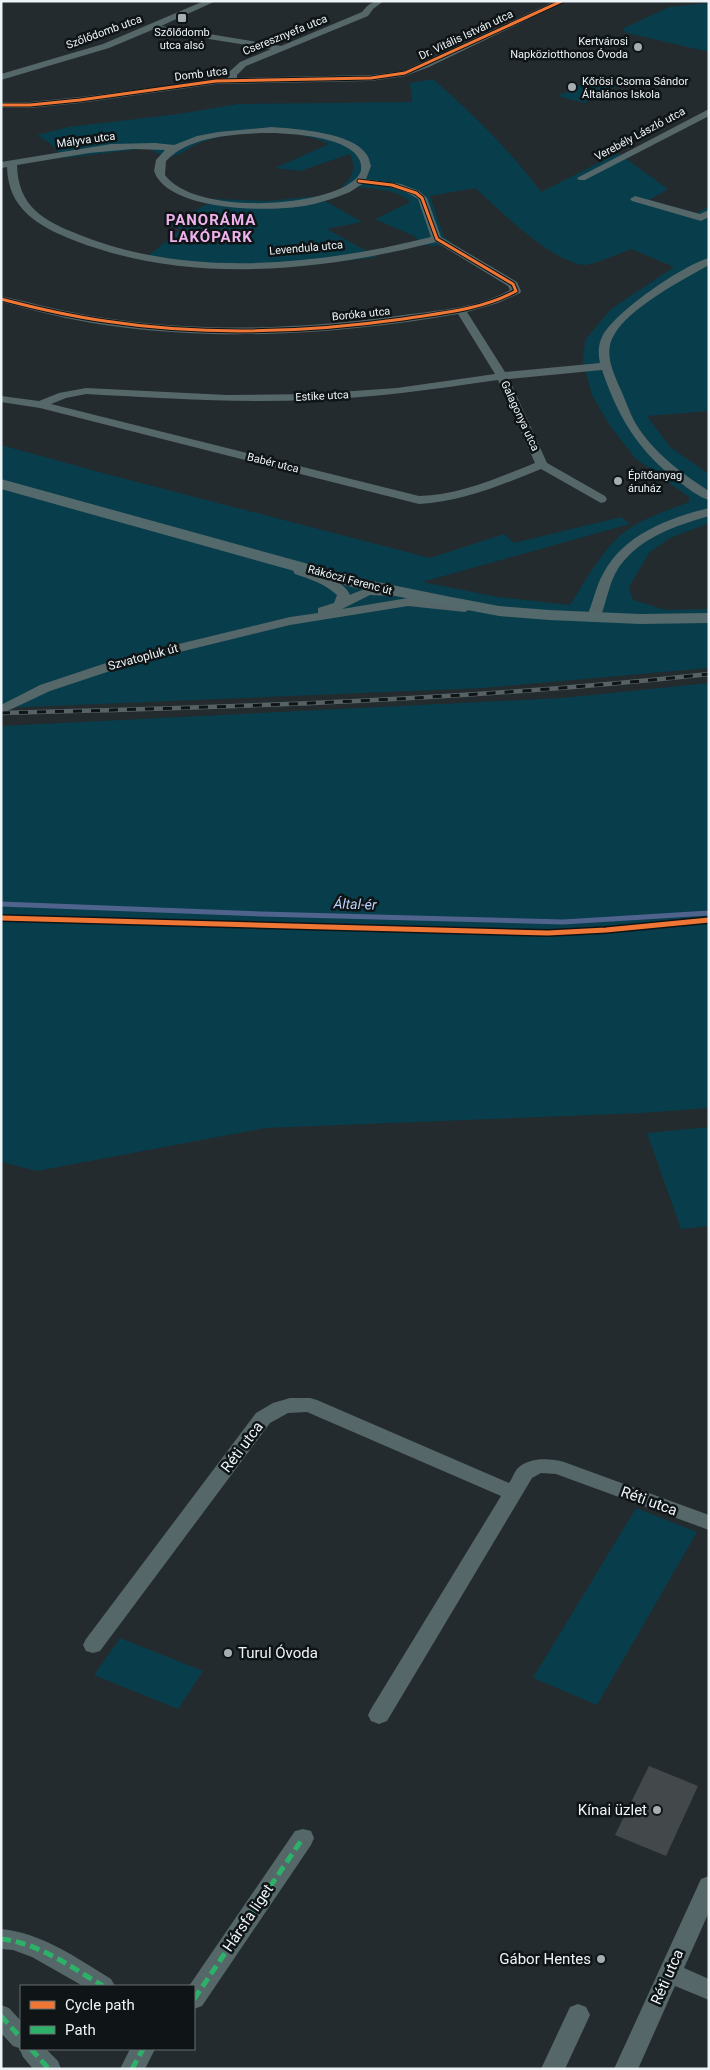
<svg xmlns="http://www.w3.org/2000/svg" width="710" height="2070" font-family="Roboto,sans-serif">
<rect width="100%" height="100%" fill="#242b2e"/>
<g fill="#083d4b">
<polygon points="709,3 709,52 627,33 622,29 669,7"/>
<path d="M433,79c41,36 75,69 108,113l77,-39 50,36 -19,11 48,13 12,-7v205l-62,5 23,31 39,27v49l-39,15 -21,15 -20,34 4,13 33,10 43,-1v59l-226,20 -482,20v-263l109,30 320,83 74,-24 10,9 107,-26 9,7 -208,58 76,15 72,8c20,-31 38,-68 72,-84 15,-7 32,-13 47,-19v-5l-53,-38 -26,-33 -18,-31 -9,-33 2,-22 26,-31 63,-42 -43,-18c-8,3 -40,17 -47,16 -34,-4 -83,-54 -109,-77l-45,8 14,41 8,5 -17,4 -12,-1 -9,-9 -39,-17 35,-17c-15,-15 -48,-14 -68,-16 12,-9 14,-19 8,-32l-50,17 -25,-3 54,-24c-39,-18 -93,-16 -132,0 -7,3 -16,11 -24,12 -8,2 -18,-4 -25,-8l-83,10 -17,-16 -11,-7 31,-8 111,-13 59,-10 174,-2 -2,-19z"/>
<polygon points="591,79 618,86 584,103 558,96"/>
<path d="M317,196l45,26 -35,7 50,28c-83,10 -151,17 -234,3l38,-31 -14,-4 50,-26 51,2z"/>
<polygon points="709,683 709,1108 642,1113 265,1128 37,1171 1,1162 1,726 562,698"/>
<polygon points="709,1127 709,1226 681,1229 647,1133"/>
<polygon points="636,1508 697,1532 597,1705 533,1678"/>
<polygon points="120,1638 203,1671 178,1709 94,1675"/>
</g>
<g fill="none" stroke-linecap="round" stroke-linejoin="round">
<polyline stroke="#50638c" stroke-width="5" points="1,904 261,914 563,922 709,913"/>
</g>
<polygon fill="#43484b" points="649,1766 698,1786 666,1856 615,1835"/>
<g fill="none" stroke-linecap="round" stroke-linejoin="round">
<g fill="#556769" fill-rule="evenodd">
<path d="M204,1h12l-55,25 120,20 81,-34c7,-9 11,-11 22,-11l-11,8 -5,7 -122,50 -9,9v3l134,-3 32,-4 152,-70h11l-137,66 -24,9 -34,5 -155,3 -136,19 -50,5h-29v-6h29l50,-5 148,-19 1,-6 11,-10 31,-13 -119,-19 -43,18 -108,32v-6l102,-30z"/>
<polygon points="709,109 709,116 585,180 579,180 577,178"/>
<path d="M272,127c24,2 81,5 95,28 2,3 3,8 4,11l-5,13 35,5 18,7 8,7 14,39 76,45 4,9 -1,2 -22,10 -31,9 38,60 95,-9c-2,-9 -2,-18 2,-26 11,-24 81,-72 107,-79v7c-27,15 -80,43 -95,70 -10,17 -2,34 5,51 6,12 10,26 17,38 17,28 45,49 73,67v9c-11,-3 -21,-12 -30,-18 -41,-31 -61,-65 -77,-112l-93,9 38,84 58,33 2,3 -2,3 -4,1 -60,-34c-40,16 -79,33 -122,35l-379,-96 -39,-6v-6l38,5 20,-8 27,-5 141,7 83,-1 87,-6 98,-14 -37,-60c-117,20 -235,28 -353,11 -35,-5 -69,-14 -104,-23v-6c35,8 69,17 104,22 100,15 200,11 299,-3 36,-5 74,-7 106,-25l-2,-4 -72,-44c-118,30 -248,43 -363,-2 -35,-14 -65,-31 -66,-73l-6,1v-6l110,-18 44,-1 19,2 23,-9 21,-4zM261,133c24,0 89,2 99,28 3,9 0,15 -7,20 -35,28 -160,33 -188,-6l1,-14c23,-24 63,-26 95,-28zM133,149l32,1 -9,10 -2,11c14,42 125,42 160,33 12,-3 24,-7 36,-12 4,-2 9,-7 13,-8 17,-1 41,5 55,15l13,38c-113,28 -240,42 -351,-2 -36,-14 -62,-28 -63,-70l72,-12zM498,380l37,83c-38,15 -75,32 -116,33l-368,-92 15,-6 20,-4c75,4 149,9 224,6 63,-2 125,-11 188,-20z"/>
<polygon points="635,196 700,214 709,210 709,217 701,221 632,201 630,199"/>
<path d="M709,508v8c-35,10 -76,24 -94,58 -7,14 -9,30 -15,44l-7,4 -5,-1 -2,-3c7,-14 9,-30 17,-44 20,-39 65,-56 106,-66z"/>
<path d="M299,567c16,4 44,12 51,28 12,-6 40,-14 49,-3l-6,4 -23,-1 -28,14 66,-11 57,6 7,4 -7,4 -57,-6 -118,19 -159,39 -81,27 -49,23v-9l39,-20 81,-27 169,-41 28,-4v-5l16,-5 3,-8c-12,-11 -27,-16 -42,-21l-2,-3z"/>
<path d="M290,1398h20l7,2 192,83c3,-4 5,-10 8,-14 11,-12 33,-11 47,-7l145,53v15l-153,-56 -15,-1 -9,5 -145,243 -8,3 -8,-3 -3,-6 3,-6 130,-213 -194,-84 -19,1 -18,10 -170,228 -7,2 -7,-2 -3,-6 3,-6 170,-226 17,-10z"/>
<polygon points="303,1829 311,1831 314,1838 311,1845 202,2006 194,2009 194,1986 189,1986 295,1831"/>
<polygon points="709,1876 709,1912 684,1968 709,1979 709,2000 675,1986 638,2069 614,2069 701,1879"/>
<path d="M1,1929c41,4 76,29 110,50l4,7h-32l-51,-29 -19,-7 -12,-1z"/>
<polygon points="578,2004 586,2007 590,2015 565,2069 541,2069 570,2007"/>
<polygon points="1,2005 9,2008 21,2021 21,2049 46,2049 58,2061 61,2069 33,2069 23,2057 19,2048 13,2046 1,2033"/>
<polygon points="130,2049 155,2049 145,2069 120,2069"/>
</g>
<polygon fill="#54696b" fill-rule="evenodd" points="1,479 363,579 446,596 499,606 549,610 640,614 709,613 709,623 640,624 549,620 499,616 446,606 355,588 1,489"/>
<g stroke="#576264" stroke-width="4.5">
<path id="rail" d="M1,713c237,-6 473,-13 708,-39"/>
</g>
<use href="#rail" stroke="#0f1416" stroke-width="3" stroke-dasharray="9" stroke-linecap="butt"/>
<g stroke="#2db169" stroke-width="5" stroke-dasharray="10 5" stroke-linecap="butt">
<path d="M1,1939c38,4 70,28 102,47"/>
<polyline points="194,1999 303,1838"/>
<polyline points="1,2016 21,2038"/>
<polyline points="31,2049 49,2069"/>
<polyline points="132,2069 143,2049"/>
</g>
<g stroke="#0f1416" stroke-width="5">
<g id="cycleway-far1">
<polyline points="1,105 30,105 80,100 216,81 371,78 405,73 562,1"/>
<path d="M1,299c34,9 69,17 104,22 98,15 199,12 298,-2 38,-6 78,-9 113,-28l-3,-7 -76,-45 -15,-41 -6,-5 -24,-8 -33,-4"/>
</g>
</g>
<g stroke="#0f1416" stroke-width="8">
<polyline id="cycleway" points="1,918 548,933 606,930 709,920"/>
</g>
<use href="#cycleway-far1" stroke="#f07635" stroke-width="3"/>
<use href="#cycleway" stroke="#f07635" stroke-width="5"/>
</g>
<g fill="#a6aeb1" stroke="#0f1416" stroke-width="2">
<rect x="177" y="13" width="10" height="10" rx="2.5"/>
<circle cx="638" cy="47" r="5"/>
<circle cx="572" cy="87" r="5"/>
<circle cx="618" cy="481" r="5"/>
<circle cx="228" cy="1653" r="5"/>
<circle cx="657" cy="1810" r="5"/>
<circle cx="601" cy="1959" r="5"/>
</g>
<g text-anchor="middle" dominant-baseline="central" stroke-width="5" stroke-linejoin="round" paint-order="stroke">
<g font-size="11" fill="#ecf4f7" stroke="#0f1416">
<text transform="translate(104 32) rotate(-20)">Szőlődomb utca</text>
<text transform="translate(285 35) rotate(-22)">Cseresznyefa utca</text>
<text transform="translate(466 35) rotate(-25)">Dr. Vitális István utca</text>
<text transform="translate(201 74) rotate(-7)">Domb utca</text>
<text transform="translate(640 134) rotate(-28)">Verebély László utca</text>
<text transform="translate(86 140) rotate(-8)">Mályva utca</text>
<text transform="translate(306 248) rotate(-5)">Levendula utca</text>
<text transform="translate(361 314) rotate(-6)">Boróka utca</text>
<text transform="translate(322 396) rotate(-3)">Estike utca</text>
<text transform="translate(520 416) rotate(65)">Galagonya utca</text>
<text transform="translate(273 463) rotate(14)">Babér utca</text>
<text transform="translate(350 580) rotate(15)">Rákóczi Ferenc út</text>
</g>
<g font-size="11" fill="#ecf4f7" stroke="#0f1416" text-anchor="start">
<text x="182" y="32" text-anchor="middle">Szőlődomb<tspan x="182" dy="13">utca alsó</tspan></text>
<text x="628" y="41" text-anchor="end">Kertvárosi<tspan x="628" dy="13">Napköziotthonos Óvoda</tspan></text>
<text x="582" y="81">Kőrösi Csoma Sándor<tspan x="582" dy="13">Általános Iskola</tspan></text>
<text x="628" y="475">Építőanyag<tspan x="628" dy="13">áruház</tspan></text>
</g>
<g font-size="12" fill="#ecf4f7" stroke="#0f1416">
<text transform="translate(143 657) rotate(-15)">Szvatopluk út</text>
</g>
<g font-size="14" font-style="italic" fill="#bcd1fb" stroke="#0f1416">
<text transform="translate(355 904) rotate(2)">Által-ér</text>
</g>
<g font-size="15" font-weight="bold" letter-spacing="1" fill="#edb2eb" stroke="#0f1416">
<text x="211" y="220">PANORÁMA<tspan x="211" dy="17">LAKÓPARK</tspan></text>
</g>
<g font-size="15" fill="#ecf4f7" stroke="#0f1416">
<text transform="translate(242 1447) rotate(-53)">Réti utca</text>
<text transform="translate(649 1501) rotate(20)">Réti utca</text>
<text transform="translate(248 1918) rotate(-56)">Hársfa liget</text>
<text transform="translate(667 1977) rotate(-66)">Réti utca</text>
</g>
<g font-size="15" fill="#ecf4f7" stroke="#0f1416" text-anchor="end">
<text x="238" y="1653" text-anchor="start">Turul Óvoda</text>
<text x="647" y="1810">Kínai üzlet</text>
<text x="591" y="1959">Gábor Hentes</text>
</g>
</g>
<rect width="710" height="2070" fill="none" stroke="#ecf4f7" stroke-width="5"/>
<rect x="20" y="1985" width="175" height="65" fill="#0f1416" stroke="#676e70"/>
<rect x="30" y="2001" width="25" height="8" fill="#f07635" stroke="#676e70"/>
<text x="65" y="2010" font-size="15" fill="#ecf4f7">Cycle path</text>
<rect x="30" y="2026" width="25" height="8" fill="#2db169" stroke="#676e70"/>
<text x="65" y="2035" font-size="15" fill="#ecf4f7">Path</text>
</svg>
